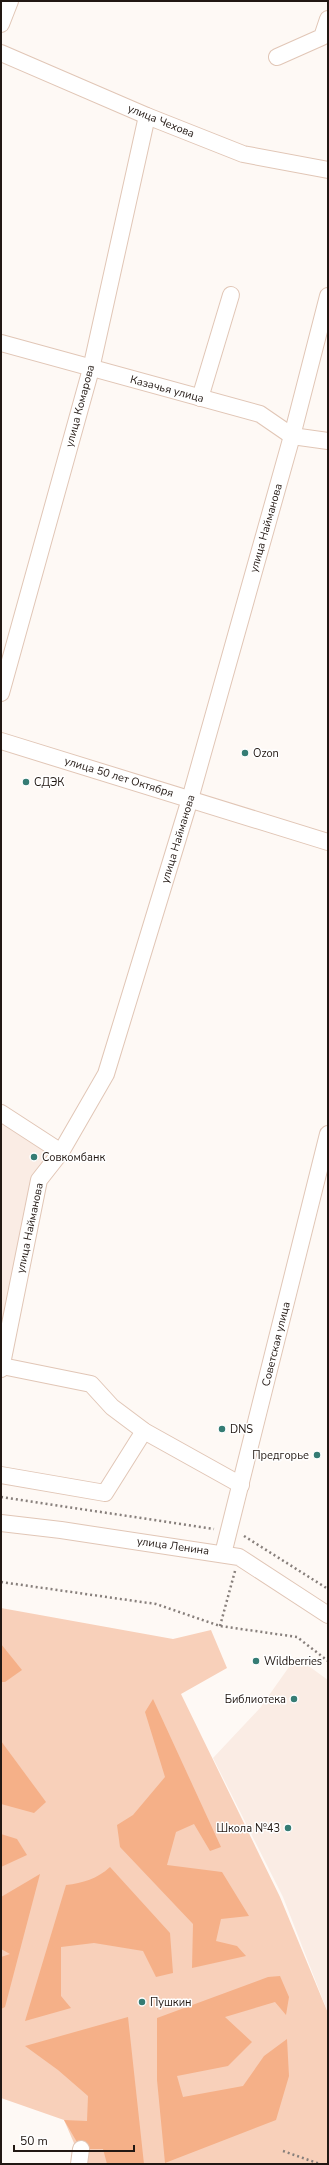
<svg xmlns="http://www.w3.org/2000/svg" width="329" height="2165" font-family="'Nunito Sans',sans-serif">
<rect width="100%" height="100%" fill="#fef9f5"/>
<g fill="#faece4">
<polygon points="1,1113 61,1152 39,1180 1,1369"/>
<polygon points="296,1657 328,1680 328,2013 283,1897 213,1758 260,1708"/>
</g>
<polygon fill="#f8d0ba" points="1,1608 173,1639 211,1630 227,1668 181,1694 280,1897 328,2013 328,2164 83,2164 64,2120 1,2098"/>
<g fill="#f5b088">
<polygon points="1,1644 22,1670 5,1682 1,1682"/>
<polygon points="153,1699 221,1847 210,1851 194,1824 176,1832 167,1865 222,1872 249,1916 221,1919 216,1941 237,1946 246,1956 192,1968 193,1924 120,1847 117,1825 133,1815 165,1777 145,1712"/>
<polygon points="1,1741 46,1802 34,1813 1,1804"/>
<polygon points="1,1834 17,1839 27,1855 1,1867"/>
<path d="M110,1867l60,66 3,40 -17,4 -13,-26 -49,-8 -33,4v49l10,12 -46,13 41,-136c17,-2 31,-6 44,-18z"/>
<polygon points="40,1874 5,2007 1,2009 1,1957 10,1954 1,1949 1,1897"/>
<polygon points="280,1976 289,1997 286,2015 275,2002 225,2017 252,2042 228,2066 177,2076 183,2097 243,2086 264,2056 287,2039 289,2076 276,2120 165,2163 157,2080 157,2018 268,1977"/>
<polygon points="128,2017 144,2164 107,2164 103,2149 81,2149 64,2120 87,2121 88,2096 58,2070 25,2046"/>
</g>
<g fill="none" stroke-linecap="round" stroke-linejoin="round">
<g stroke="#e1c6b6" stroke-width="18">
<g id="minor">
<polyline points="1,24 10,1"/>
<polyline points="1,53 147,116 243,154 328,170"/>
<polyline points="277,57 322,37 328,19"/>
<polyline points="1,343 260,414 292,436 328,441"/>
<polyline points="200,398 231,295"/>
<polyline points="1,693 91,369 147,116"/>
<polyline points="1,741 328,842"/>
<polyline points="1,1113 61,1152"/>
<polyline points="2,1366 91,1384 112,1407 144,1431 241,1485"/>
<polyline points="1,1369 39,1180 61,1152 106,1074 190,799 292,436 328,296"/>
<polyline points="1,1475 105,1493 144,1431"/>
<polyline points="1,1523 61,1530 239,1557 328,1615"/>
<polyline points="223,1554 328,1134"/>
<polyline points="79,2164 81,2149"/>
</g>
</g>
<g stroke="#877f7b" stroke-width="2.5" stroke-dasharray="2 3" stroke-linecap="butt">
<polyline points="1,1497 214,1529"/>
<polyline points="244,1536 328,1589"/>
<polyline points="1,1582 156,1604 220,1626 297,1637 328,1661"/>
<polyline points="220,1626 235,1571"/>
<polyline points="283,2151 320,2164"/>
</g>
<use href="#minor" stroke="#fff" stroke-width="16"/>
</g>
<g fill="#357c74" stroke="#fff" stroke-width="1.5">
<circle cx="245" cy="753" r="4"/>
<circle cx="26" cy="782" r="4"/>
<circle cx="34" cy="1157" r="4"/>
<circle cx="222" cy="1429" r="4"/>
<circle cx="317" cy="1455" r="4"/>
<circle cx="256" cy="1661" r="4"/>
<circle cx="294" cy="1699" r="4"/>
<circle cx="288" cy="1828" r="4"/>
<circle cx="142" cy="2002" r="4"/>
</g>
<g text-anchor="middle" dominant-baseline="central" stroke-width="3" stroke-linejoin="round" paint-order="stroke">
<g font-size="11" fill="#221813" stroke="#fff">
<text transform="translate(161 121) rotate(22)">улица Чехова</text>
<text transform="translate(167 389) rotate(15)">Казачья улица</text>
<text transform="translate(80 406) rotate(-75)">улица Комарова</text>
<text transform="translate(266 528) rotate(-74)">улица Найманова</text>
<text transform="translate(119 777) rotate(17)">улица 50 лет Октября</text>
<text transform="translate(178 839) rotate(-73)">улица Найманова</text>
<text transform="translate(30 1228) rotate(-78)">улица Найманова</text>
<text transform="translate(276 1344) rotate(-76)">Советская улица</text>
<text transform="translate(173 1546) rotate(8)">улица Ленина</text>
</g>
<g font-size="11" fill="#221813" stroke="#fff" text-anchor="start">
<text x="253" y="753">Ozon</text>
<text x="34" y="782">СДЭК</text>
<text x="42" y="1157">Совкомбанк</text>
<text x="230" y="1429">DNS</text>
<text x="309" y="1455" text-anchor="end">Предгорье</text>
<text x="264" y="1661">Wildberries</text>
<text x="286" y="1699" text-anchor="end">Библиотека</text>
<text x="280" y="1828" text-anchor="end">Школа №43</text>
<text x="150" y="2002">Пушкин</text>
</g>
</g>
<rect width="329" height="2165" fill="none" stroke="#221813" stroke-width="4"/>
<path d="M14 2145v6h120v-6" fill="none" stroke="#221813" stroke-width="2"/>
<text x="20" y="2145" font-size="12" fill="#221813" stroke="#ffffff" stroke-width="3" paint-order="stroke">50 m</text>
</svg>
